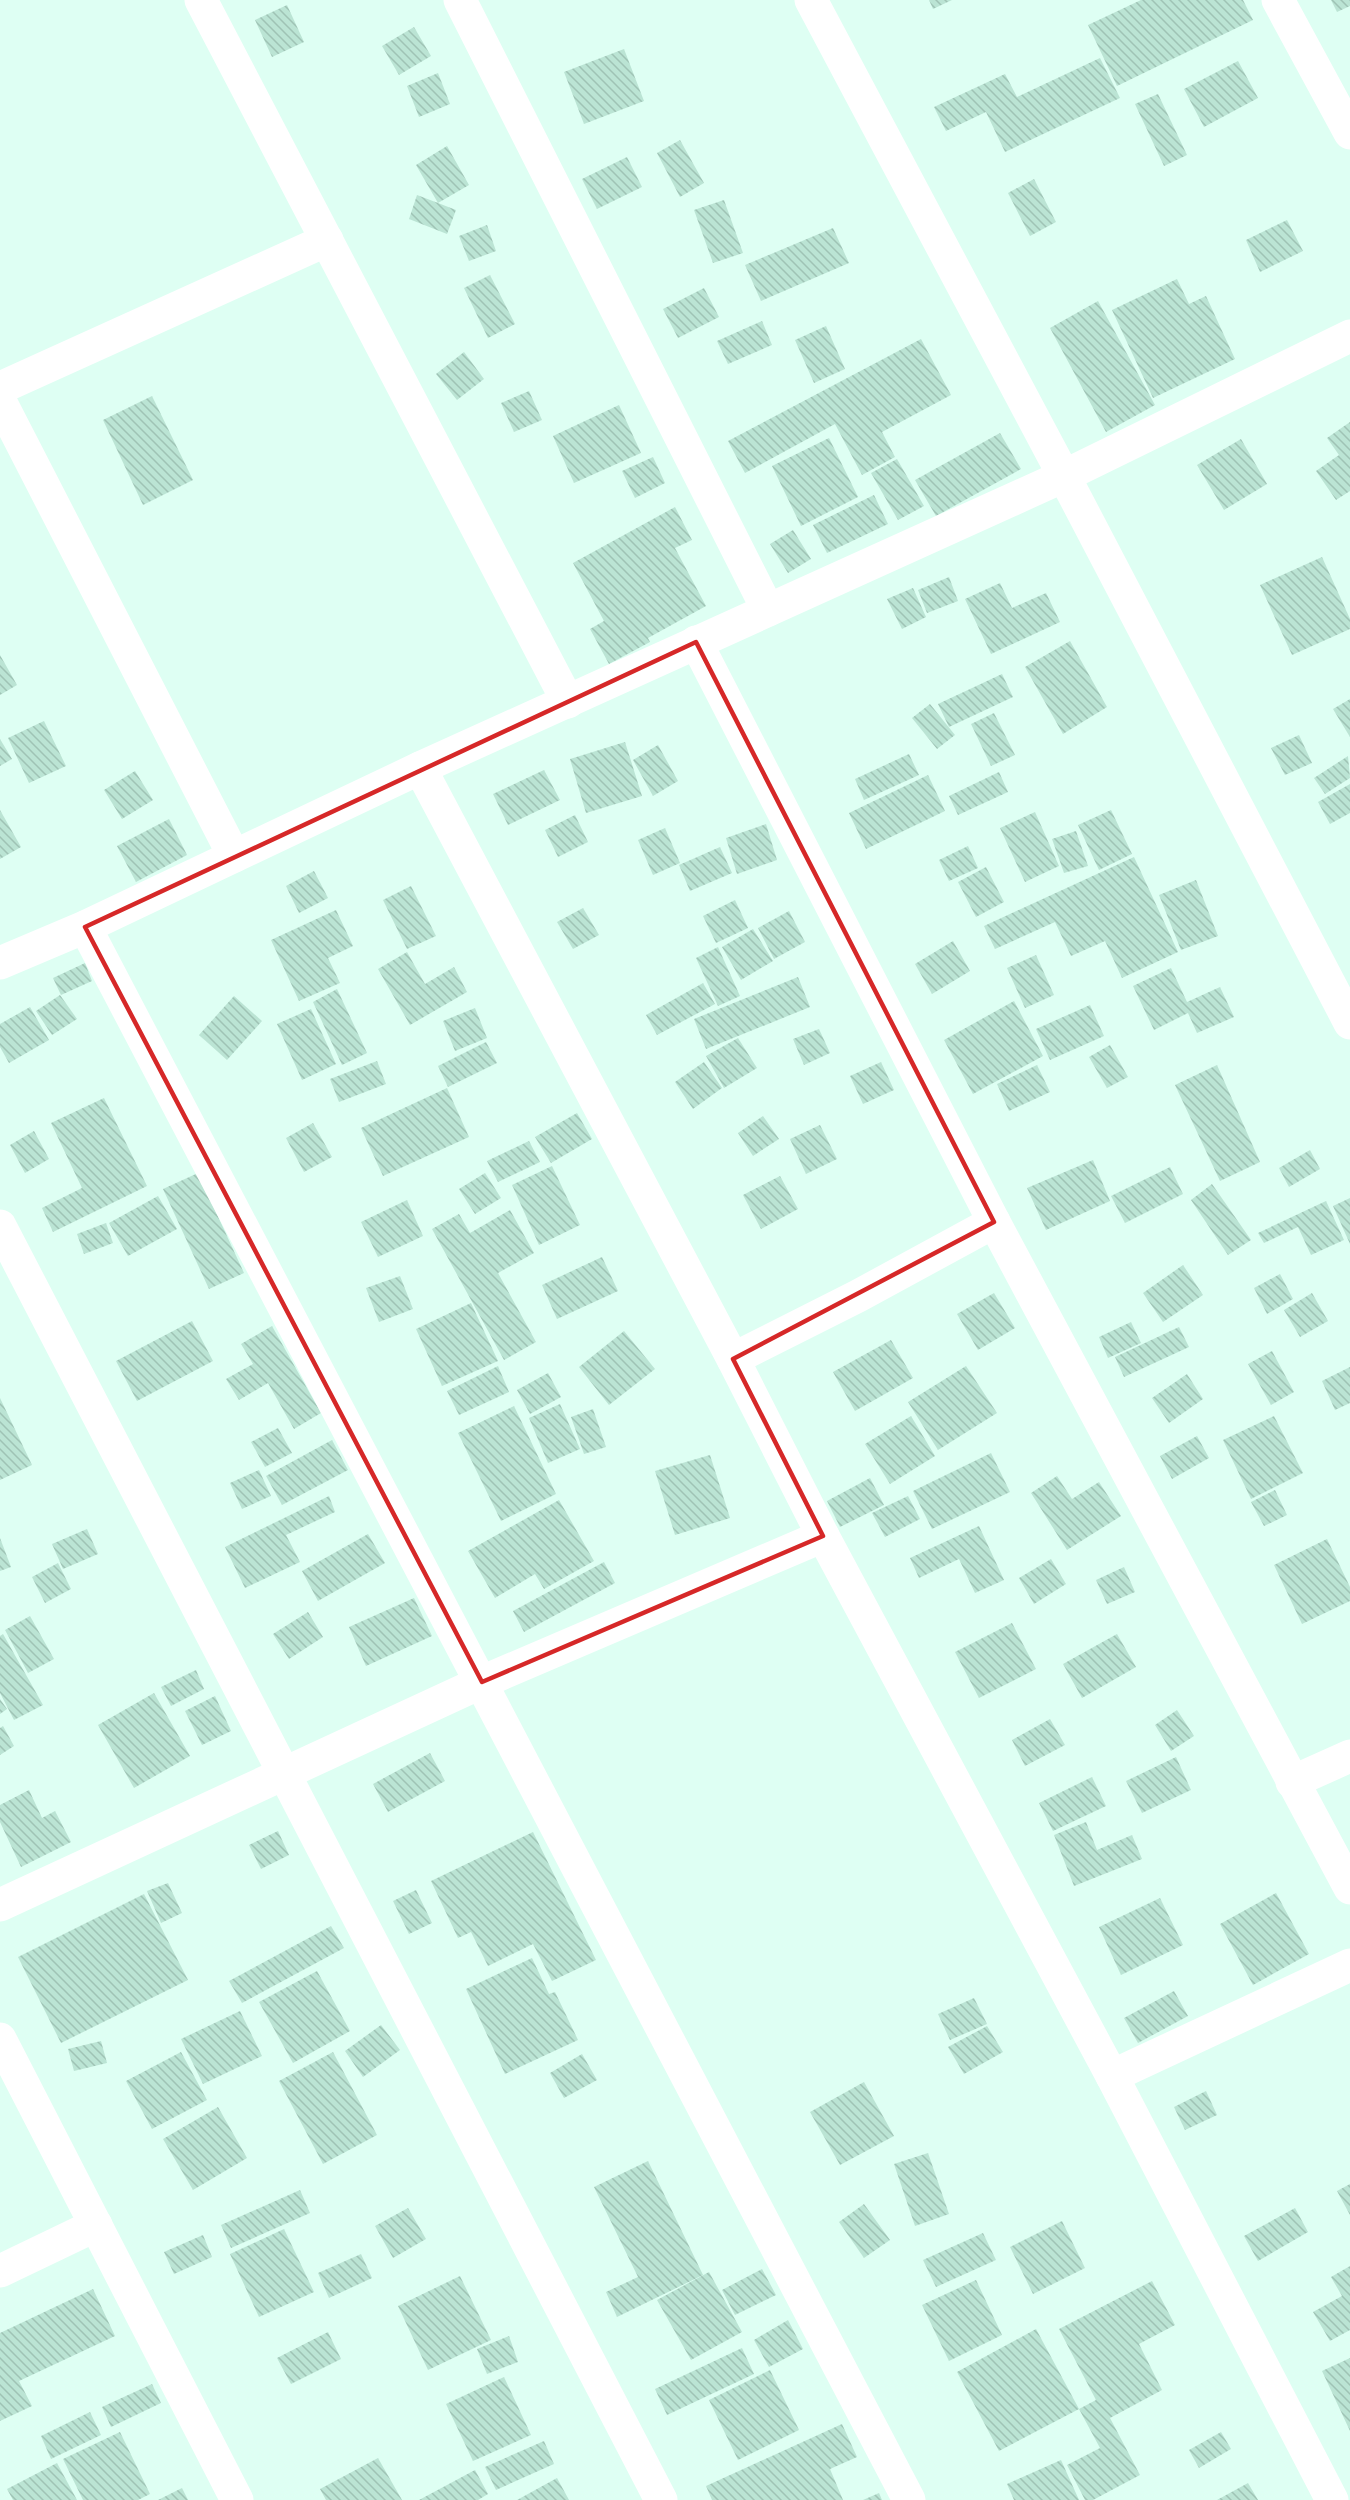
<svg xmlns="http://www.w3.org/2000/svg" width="1350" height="2500" font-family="'PT Sans',sans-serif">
<defs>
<pattern id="building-back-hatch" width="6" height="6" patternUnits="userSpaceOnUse" patternTransform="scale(1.5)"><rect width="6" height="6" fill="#bbe4d4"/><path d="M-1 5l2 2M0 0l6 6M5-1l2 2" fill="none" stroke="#9fc3b5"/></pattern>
</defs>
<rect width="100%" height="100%" fill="#defff3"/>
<g fill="url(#building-back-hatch)">
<polygon points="929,0 952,0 933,9"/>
<polygon points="1141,0 1243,0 1253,20 1117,86 1088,25"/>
<polygon points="1331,0 1350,0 1350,6 1337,12"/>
<polygon points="287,5 304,42 272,57 255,20"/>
<polygon points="414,27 431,56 399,75 382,46"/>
<polygon points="624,49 644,101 584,124 564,72"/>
<polygon points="1100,58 1120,98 1005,152 986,112 946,131 934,107 1005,74 1017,97"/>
<polygon points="1238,61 1258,98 1204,127 1184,89"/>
<polygon points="438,73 450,104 419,117 407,86"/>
<polygon points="1158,94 1187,155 1164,166 1135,104"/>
<polygon points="680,140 704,183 680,197 657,153"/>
<polygon points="447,146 469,185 438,203 456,210 447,234 409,219 417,195 438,203 416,165"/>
<polygon points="627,157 642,187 597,209 582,179"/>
<polygon points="1034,179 1056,222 1030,236 1008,193"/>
<polygon points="724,200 743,253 713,263 694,210"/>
<polygon points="1287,220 1303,251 1260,272 1246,240"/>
<polygon points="487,225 496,251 469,261 459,236"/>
<polygon points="833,228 849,263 761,301 745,265"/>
<polygon points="490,275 515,324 488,338 464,288"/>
<polygon points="1177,279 1189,304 1206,296 1235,359 1153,398 1112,310"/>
<polygon points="704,288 719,317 678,338 663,309"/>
<polygon points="1098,301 1155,405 1106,432 1050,328"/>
<polygon points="762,321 772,345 728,364 717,341"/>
<polygon points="826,326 845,369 814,383 795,340"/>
<polygon points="921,339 951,395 882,432 895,457 862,475 835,424 745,473 728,441"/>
<polygon points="464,352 484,379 457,400 436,374"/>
<polygon points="529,391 542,420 514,432 501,403"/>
<polygon points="152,396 193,480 143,505 103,420"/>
<polygon points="619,405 641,453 574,483 553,436"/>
<polygon points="1350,422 1350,491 1336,500 1316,471 1339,455 1327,438"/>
<polygon points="1000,433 1021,469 936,516 915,480"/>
<polygon points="829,438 858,497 801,526 772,466"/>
<polygon points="1241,439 1267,484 1224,510 1197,465"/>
<polygon points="653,457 665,483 635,498 622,471"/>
<polygon points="897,459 924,506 898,520 871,473"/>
<polygon points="874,495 888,524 827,553 813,525"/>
<polygon points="675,507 692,540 675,548 706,606 648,638 650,642 609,664 590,629 604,621 573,563"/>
<polygon points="793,530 811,559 788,573 770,544"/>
<polygon points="1322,557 1350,619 1350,629 1292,655 1260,585"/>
<polygon points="949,577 958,601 927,613 918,590"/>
<polygon points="1000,583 1012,608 1046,593 1060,622 991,654 965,599"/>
<polygon points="913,588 926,617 902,629 887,599"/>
<polygon points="1070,641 1107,707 1063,734 1025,667"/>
<polygon points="0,655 17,685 0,695"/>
<polygon points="1002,674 1013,697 949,727 938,704"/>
<polygon points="1350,699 1350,737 1333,709"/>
<polygon points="930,704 955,735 937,749 912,718"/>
<polygon points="994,713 1015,755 991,766 971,724"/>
<polygon points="44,721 66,766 29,783 8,738"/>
<polygon points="1299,735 1312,763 1285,775 1271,748"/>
<polygon points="0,739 12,759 0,766"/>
<polygon points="625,742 642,796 586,813 570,759"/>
<polygon points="658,745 678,781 653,796 633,760"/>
<polygon points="909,754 919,775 864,800 855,779"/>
<polygon points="1348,756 1350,778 1325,794 1314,778"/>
<polygon points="544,770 560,800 508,825 493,794"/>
<polygon points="135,771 153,800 122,819 104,790"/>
<polygon points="999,772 1008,792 958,815 949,796"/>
<polygon points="928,775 945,811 866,849 849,813"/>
<polygon points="1350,784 1350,813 1330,824 1318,802"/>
<polygon points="0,810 21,847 0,859"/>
<polygon points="1111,810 1132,854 1099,870 1078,825"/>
<polygon points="1035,812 1059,866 1025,882 1000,828"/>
<polygon points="575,815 588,842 558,857 545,830"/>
<polygon points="169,819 187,855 136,882 117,846"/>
<polygon points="766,824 777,860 737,874 726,838"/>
<polygon points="665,828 680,863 653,875 638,840"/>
<polygon points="1076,831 1088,866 1064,873 1052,839"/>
<polygon points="968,846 978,868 949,881 939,860"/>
<polygon points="720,847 732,873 690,891 679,865"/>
<polygon points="1134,857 1178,952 1122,978 1105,941 1071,956 1055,922 995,949 984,926"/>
<polygon points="986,867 1004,902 976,917 958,882"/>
<polygon points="314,871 328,898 299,913 286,886"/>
<polygon points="1196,880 1218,936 1181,950 1159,895"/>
<polygon points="411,886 436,936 407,949 383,900"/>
<polygon points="735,900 748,928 716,943 703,916"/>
<polygon points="583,908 599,935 573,949 557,922"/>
<polygon points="336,910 353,946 328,958 340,983 299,1001 271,940"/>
<polygon points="789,911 805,942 774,959 758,928"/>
<polygon points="753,929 773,961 741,980 722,947"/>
<polygon points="953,941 970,971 932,994 915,964"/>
<polygon points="718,947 740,996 718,1006 696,958"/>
<polygon points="407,952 425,984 454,967 467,992 410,1025 378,969"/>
<polygon points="1036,955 1054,995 1025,1008 1007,968"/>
<polygon points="85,963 92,981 61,995 53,978"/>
<polygon points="1171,968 1187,1002 1220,987 1234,1017 1197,1033 1188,1013 1154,1030 1133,986"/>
<polygon points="798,977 810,1007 706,1049 694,1019"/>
<polygon points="703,983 715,1004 657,1035 646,1015"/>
<polygon points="337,989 367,1053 342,1065 313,1002"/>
<polygon points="60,995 77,1019 52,1035 36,1011"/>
<polygon points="234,996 262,1021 227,1060 199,1035"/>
<polygon points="1014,1001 1043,1056 973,1094 944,1040"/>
<polygon points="1090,1005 1104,1036 1050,1060 1036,1029"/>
<polygon points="30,1007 49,1040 9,1063 0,1047 0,1024"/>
<polygon points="475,1008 487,1038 455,1051 443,1021"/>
<polygon points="311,1009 336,1064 302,1080 277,1024"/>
<polygon points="819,1029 830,1053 804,1065 793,1039"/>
<polygon points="738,1038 757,1068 724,1088 706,1056"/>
<polygon points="486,1042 497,1063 448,1087 438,1066"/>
<polygon points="1110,1045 1128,1077 1107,1088 1089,1057"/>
<polygon points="377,1061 386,1084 339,1102 330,1079"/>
<polygon points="704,1062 722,1088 693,1109 675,1082"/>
<polygon points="881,1062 894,1090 863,1104 850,1076"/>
<polygon points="1037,1065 1050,1092 1009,1111 997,1084"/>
<polygon points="1217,1065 1260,1162 1220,1181 1175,1085"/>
<polygon points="447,1088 469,1137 383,1176 361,1128"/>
<polygon points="104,1098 147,1186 53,1232 42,1208 82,1188 51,1123"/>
<polygon points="577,1113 592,1139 551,1163 535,1137"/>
<polygon points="763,1116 779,1139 753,1156 738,1133"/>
<polygon points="313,1123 332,1157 304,1172 286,1138"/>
<polygon points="820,1125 837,1159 806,1174 790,1139"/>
<polygon points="34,1131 49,1159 25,1173 10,1145"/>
<polygon points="529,1141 540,1162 498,1182 487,1161"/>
<polygon points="1310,1150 1320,1169 1289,1187 1279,1168"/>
<polygon points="1093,1160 1110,1201 1046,1230 1027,1188"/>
<polygon points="552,1166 580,1225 539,1245 512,1185"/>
<polygon points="1170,1167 1183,1194 1125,1223 1111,1196"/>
<polygon points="198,1173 244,1273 209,1289 163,1189"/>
<polygon points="485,1173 501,1198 475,1214 459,1189"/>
<polygon points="780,1176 798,1209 761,1229 743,1195"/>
<polygon points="1212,1184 1251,1240 1228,1255 1191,1200"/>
<polygon points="158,1196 177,1229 128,1256 109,1223"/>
<polygon points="1350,1198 1350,1244 1333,1206"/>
<polygon points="407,1200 423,1236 378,1257 361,1222"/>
<polygon points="1326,1201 1344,1240 1311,1255 1298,1227 1264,1243 1258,1233"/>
<polygon points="510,1210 534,1253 498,1273 536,1342 504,1360 432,1229 459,1214 470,1233"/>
<polygon points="106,1223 113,1243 84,1254 77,1234"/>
<polygon points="602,1257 618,1291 557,1319 542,1285"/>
<polygon points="1183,1265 1203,1295 1163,1322 1143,1293"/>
<polygon points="1280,1274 1293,1299 1267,1314 1254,1288"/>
<polygon points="400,1276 413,1309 379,1322 366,1288"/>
<polygon points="994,1293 1015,1328 978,1350 957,1314"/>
<polygon points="1312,1293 1328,1321 1300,1337 1284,1310"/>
<polygon points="471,1303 498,1361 442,1386 416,1329"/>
<polygon points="192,1321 213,1361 137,1401 116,1361"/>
<polygon points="1131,1322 1141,1343 1108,1358 1099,1337"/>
<polygon points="272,1326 321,1413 294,1429 268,1383 239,1400 226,1379 253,1364 241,1344"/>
<polygon points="1179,1327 1189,1347 1124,1377 1115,1357"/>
<polygon points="624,1331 655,1369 609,1405 579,1367"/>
<polygon points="891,1340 913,1378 855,1411 833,1372"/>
<polygon points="1272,1351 1294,1392 1271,1405 1248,1364"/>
<polygon points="498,1366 509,1392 459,1415 447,1391"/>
<polygon points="966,1366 997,1413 938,1450 908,1402"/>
<polygon points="1350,1367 1350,1403 1335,1410 1322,1381"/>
<polygon points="548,1373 561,1397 530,1414 517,1390"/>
<polygon points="1187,1374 1203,1399 1169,1423 1152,1398"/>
<polygon points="0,1398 32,1465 0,1480"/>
<polygon points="560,1404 580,1449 548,1463 529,1418"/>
<polygon points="514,1406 556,1494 501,1521 458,1433"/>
<polygon points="593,1409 606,1447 584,1454 571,1417"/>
<polygon points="911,1416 935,1456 890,1484 865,1444"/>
<polygon points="1274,1416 1303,1473 1251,1499 1223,1440"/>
<polygon points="278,1428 292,1453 265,1467 251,1442"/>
<polygon points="1197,1436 1209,1458 1172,1479 1160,1456"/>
<polygon points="332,1440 348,1470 282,1505 266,1476"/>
<polygon points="991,1453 1010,1492 932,1529 913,1491"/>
<polygon points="710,1455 730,1518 675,1535 655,1471"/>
<polygon points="259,1470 271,1496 242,1509 230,1483"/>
<polygon points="1057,1476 1072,1499 1099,1482 1121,1516 1067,1550 1031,1493"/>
<polygon points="870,1478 884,1505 840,1527 827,1501"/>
<polygon points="1275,1490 1287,1515 1264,1526 1251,1502"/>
<polygon points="329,1496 335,1512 286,1535 300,1562 245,1588 225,1547"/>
<polygon points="908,1496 920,1519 885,1537 872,1513"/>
<polygon points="559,1500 594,1561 544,1589 535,1574 495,1598 468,1551"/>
<polygon points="979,1526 1004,1580 975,1593 959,1559 919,1578 910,1558"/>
<polygon points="87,1529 98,1554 63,1569 52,1544"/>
<polygon points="368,1534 385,1563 318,1601 302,1571"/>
<polygon points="0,1538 11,1567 0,1571"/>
<polygon points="1327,1539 1350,1587 1350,1601 1302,1624 1274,1565"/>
<polygon points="1051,1559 1066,1584 1034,1604 1019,1578"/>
<polygon points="604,1562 615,1583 524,1632 513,1611"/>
<polygon points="58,1563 71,1589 45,1603 32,1577"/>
<polygon points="1124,1567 1135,1592 1107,1604 1096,1580"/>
<polygon points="414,1598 432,1636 366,1666 349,1627"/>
<polygon points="308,1612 323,1637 289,1659 273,1634"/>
<polygon points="30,1616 54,1659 28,1673 5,1630"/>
<polygon points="1012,1623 1036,1669 979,1698 955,1652"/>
<polygon points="3,1634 43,1705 14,1720 0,1693 0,1636"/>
<polygon points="1117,1634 1136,1667 1082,1698 1063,1664"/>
<polygon points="196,1670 204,1689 171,1706 161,1687"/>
<polygon points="154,1693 190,1756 134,1788 98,1725"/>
<polygon points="215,1696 231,1731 202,1745 185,1711"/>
<polygon points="0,1699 7,1709 0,1714"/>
<polygon points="1177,1710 1194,1736 1171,1751 1155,1725"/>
<polygon points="1050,1719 1065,1745 1025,1766 1012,1740"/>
<polygon points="3,1726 14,1746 0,1755 0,1728"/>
<polygon points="430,1753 445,1781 388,1812 373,1784"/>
<polygon points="1176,1757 1191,1790 1142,1813 1126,1781"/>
<polygon points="1092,1777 1106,1806 1053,1831 1039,1803"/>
<polygon points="29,1790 42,1818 55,1811 71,1842 21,1867 0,1822 0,1805"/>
<polygon points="1086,1822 1097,1850 1132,1835 1142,1859 1074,1886 1054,1835"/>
<polygon points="278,1831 289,1855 261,1869 249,1845"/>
<polygon points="533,1832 596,1960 552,1981 533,1944 488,1966 471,1932 458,1938 431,1881"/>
<polygon points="168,1883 182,1913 161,1923 147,1891"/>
<polygon points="416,1890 432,1923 409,1934 393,1901"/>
<polygon points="1276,1893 1309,1954 1253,1985 1220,1924"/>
<polygon points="144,1894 188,1980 61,2043 18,1957"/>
<polygon points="1160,1898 1183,1945 1121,1975 1099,1927"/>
<polygon points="331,1926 344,1948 242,2003 229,1981"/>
<polygon points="532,1958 549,1994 555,1992 578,2040 505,2074 466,1989"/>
<polygon points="317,1971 350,2031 293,2063 259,2002"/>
<polygon points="1174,1991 1188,2016 1138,2043 1124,2018"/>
<polygon points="974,1998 987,2024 950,2040 938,2014"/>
<polygon points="240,2011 262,2056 203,2084 181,2039"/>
<polygon points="381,2025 400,2050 363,2077 345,2051"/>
<polygon points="987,2026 1003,2052 964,2074 948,2047"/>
<polygon points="101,2041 107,2063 74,2071 68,2049"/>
<polygon points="181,2052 207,2100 152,2129 126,2081"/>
<polygon points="333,2052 377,2135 323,2164 279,2081"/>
<polygon points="582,2054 597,2080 564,2098 550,2073"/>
<polygon points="864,2082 894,2136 840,2165 810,2112"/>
<polygon points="1206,2091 1217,2115 1185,2130 1174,2107"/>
<polygon points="218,2107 247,2158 193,2190 163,2139"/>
<polygon points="928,2153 949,2214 915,2226 894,2164"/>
<polygon points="648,2161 703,2275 617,2317 606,2292 638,2277 594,2187"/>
<polygon points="1350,2184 1350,2215 1337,2191"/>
<polygon points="300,2190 310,2213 231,2248 221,2225"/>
<polygon points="864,2204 890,2240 864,2258 839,2222"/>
<polygon points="408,2208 426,2239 393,2258 375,2226"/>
<polygon points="1295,2208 1308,2232 1258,2261 1244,2236"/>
<polygon points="1062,2221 1085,2268 1033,2294 1010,2247"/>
<polygon points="284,2229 314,2292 259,2317 230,2254"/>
<polygon points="983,2233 996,2260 936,2287 923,2260"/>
<polygon points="203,2235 212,2257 174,2274 164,2252"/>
<polygon points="361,2254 372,2278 329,2298 318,2273"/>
<polygon points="1350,2266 1350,2330 1330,2341 1313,2312 1342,2296 1331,2277"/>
<polygon points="762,2269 776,2295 735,2315 722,2290"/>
<polygon points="709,2272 742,2332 691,2360 657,2300"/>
<polygon points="460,2276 491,2340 428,2370 398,2306"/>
<polygon points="976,2280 1002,2335 949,2361 922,2305"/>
<polygon points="1152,2281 1175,2325 1139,2344 1162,2390 1110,2418 1140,2475 1093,2500 1085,2500 1067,2465 1100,2448 1079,2409 1096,2400 1059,2329"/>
<polygon points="93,2289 115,2336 19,2381 32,2406 0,2421 0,2333"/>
<polygon points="788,2320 803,2349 769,2367 754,2340"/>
<polygon points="1036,2329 1079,2409 999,2451 957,2372"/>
<polygon points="328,2332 341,2359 291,2384 277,2358"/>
<polygon points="509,2336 518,2362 487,2374 477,2349"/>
<polygon points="742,2348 754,2374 667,2415 655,2389"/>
<polygon points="1350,2358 1350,2431 1322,2371"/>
<polygon points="770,2370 799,2430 738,2460 709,2400"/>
<polygon points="504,2377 531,2435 473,2461 446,2404"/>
<polygon points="152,2384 161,2403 111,2427 102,2407"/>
<polygon points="90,2412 101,2435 51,2459 41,2436"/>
<polygon points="842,2424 857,2457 830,2469 843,2500 712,2500 706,2486"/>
<polygon points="120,2432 150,2494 138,2500 83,2500 63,2459"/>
<polygon points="1221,2432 1231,2449 1199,2468 1189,2450"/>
<polygon points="544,2441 554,2464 496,2490 485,2467"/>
<polygon points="378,2458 402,2500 326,2500 320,2489"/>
<polygon points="1061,2460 1079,2500 1014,2500 1007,2484"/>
<polygon points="57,2463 77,2500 13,2500 7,2489"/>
<polygon points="475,2470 488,2494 478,2500 419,2500"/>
<polygon points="557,2478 569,2500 517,2500"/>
<polygon points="1248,2483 1258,2500 1217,2500"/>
<polygon points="182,2488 188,2500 158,2500"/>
<polygon points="879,2493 882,2500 863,2500"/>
</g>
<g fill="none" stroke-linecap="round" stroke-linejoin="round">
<g stroke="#fff" stroke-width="33">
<polyline points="201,0 568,702"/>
<polyline points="460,0 768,610"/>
<polyline points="811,0 1064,476 1350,1023"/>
<polyline points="1278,0 1350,133"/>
<polyline points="0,388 327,240"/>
<polyline points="0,401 234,856"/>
<polyline points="696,642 994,1222 1350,1888"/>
<polyline points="420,768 733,1359 823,1536 1112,2076 1332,2500"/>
<polyline points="85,927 909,2500"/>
<polyline points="0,963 85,927 420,768 1064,476 1350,336"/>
<polyline points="0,1226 661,2500"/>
<polyline points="733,1359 858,1296 994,1222"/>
<polyline points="1292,1782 1350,1756"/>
<polyline points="0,1905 482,1682 823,1536"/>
<polyline points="0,2039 237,2500"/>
<polyline points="1112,2076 1350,1965"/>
<polyline points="0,2271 96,2225"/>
</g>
</g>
<path fill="none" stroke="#d62828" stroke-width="4.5" stroke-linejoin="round" d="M696,642l298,580 -261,137 90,177 -341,146 -397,-755z"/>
</svg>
